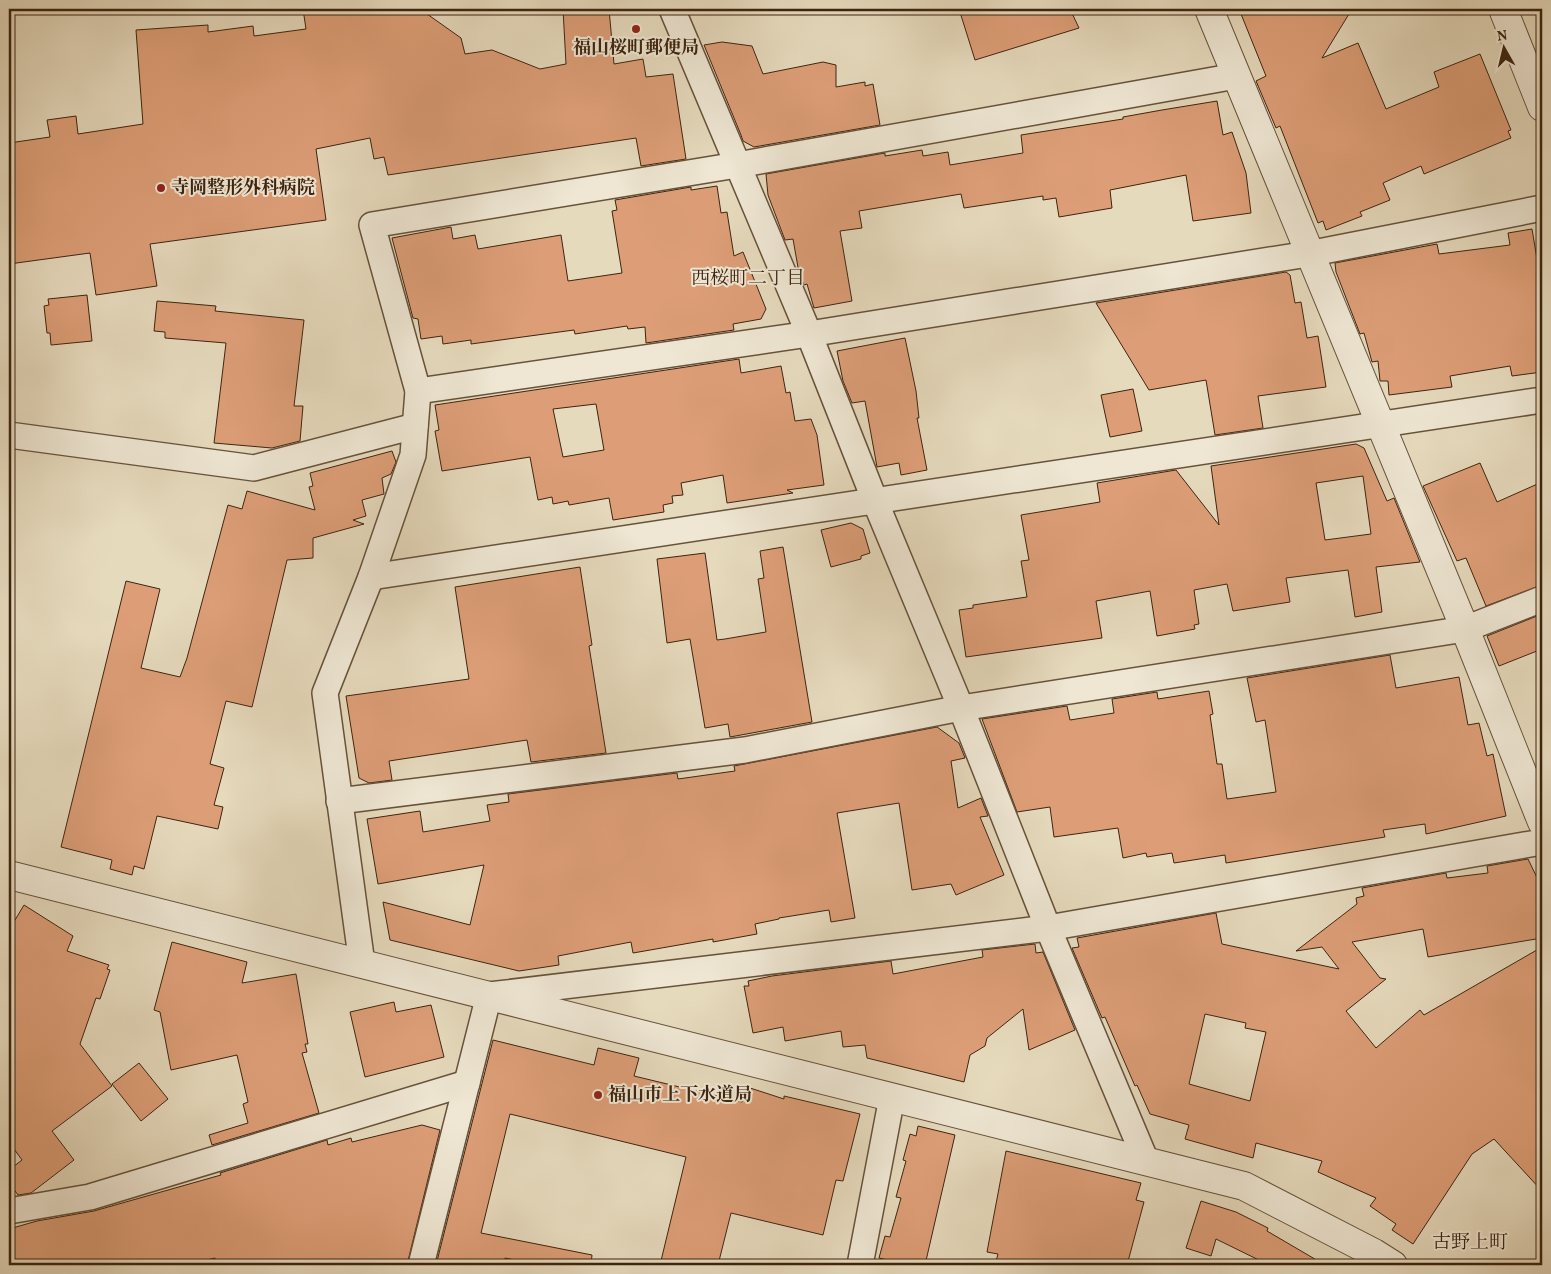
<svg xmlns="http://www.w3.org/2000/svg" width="1551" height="1274" font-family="Vollkorn,'Noto Serif JP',serif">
<rect width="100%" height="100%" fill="#e6dabd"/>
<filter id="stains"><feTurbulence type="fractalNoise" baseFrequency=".004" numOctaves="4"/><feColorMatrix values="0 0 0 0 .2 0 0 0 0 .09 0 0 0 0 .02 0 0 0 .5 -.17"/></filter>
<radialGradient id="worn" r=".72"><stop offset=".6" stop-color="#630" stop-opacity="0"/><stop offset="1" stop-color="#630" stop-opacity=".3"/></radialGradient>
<g fill="#dd9e77" stroke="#3d2410" fill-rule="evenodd">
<polygon points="303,9 420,9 461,38 465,54 492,50 540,69 566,64 563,9 609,9 614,64 643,59 646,77 673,74 686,159 641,166 636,138 388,175 384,157 374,159 370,138 316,149 326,220 150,244 157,286 96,295 90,253 9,264 9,143 50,137 47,120 76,116 78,134 143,124 136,30 208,25 208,32 253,26 254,36 306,29"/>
<polygon points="959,9 1070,9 1079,28 975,60"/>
<polygon points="1239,9 1352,9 1322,58 1358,43 1386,109 1439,87 1434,72 1480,54 1511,130 1508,131 1511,138 1424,174 1421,166 1383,183 1390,200 1360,212 1362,216 1326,230 1323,221 1318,223 1280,126 1276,128 1256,81 1266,76"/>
<polygon points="722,42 752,46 763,74 823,62 836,65 836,87 865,82 865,86 873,84 880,125 754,147 743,141 741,135 704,45"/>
<polygon points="1217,101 1223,135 1232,132 1246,173 1251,213 1193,221 1186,175 1110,190 1112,208 1059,217 1056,198 1043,200 1043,196 964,208 961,194 859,211 862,228 840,231 852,301 814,308 807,284 804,285 799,273 793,239 785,240 768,195 766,174 885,153 885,156 922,150 923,156 948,152 950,165 1023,153 1021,135 1123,119 1123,117 1162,110"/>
<polygon points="717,186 721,213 727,212 734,256 743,252 766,309 761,319 733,324 734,330 646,343 645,327 628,329 627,326 575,334 574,330 471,344 471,340 443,344 442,336 421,339 418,319 413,318 392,238 451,227 453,239 475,235 478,249 561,235 568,281 622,273 612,211 617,210 615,200 691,187 691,190"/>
<polygon points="1532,229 1537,259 1542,257 1542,372 1512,376 1510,366 1450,376 1452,387 1389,395 1388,381 1380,381 1378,361 1372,362 1364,333 1360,334 1336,272 1335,263 1437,244 1439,254 1510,245 1508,233"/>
<polygon points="1286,272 1290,275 1295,303 1301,302 1307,338 1318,336 1326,387 1258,396 1263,428 1215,435 1206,380 1149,390 1096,303"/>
<polygon points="87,295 92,341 51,345 50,333 47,333 44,306 49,305 48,299"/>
<polygon points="157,301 216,306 215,311 304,320 294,406 303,406 300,441 272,448 214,443 226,343 165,338 165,332 154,331"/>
<polygon points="905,338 916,391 919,418 917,418 927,470 901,475 899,463 877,467 865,401 852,403 843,381 837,351"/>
<path d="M739,359l2,14 40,-7 5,27 4,-1 5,29 16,-2 6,16 7,50 -37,5 6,3 -66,10 -4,-28 -42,8 2,12 -11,1 1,7 -10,2 1,7 -51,8 -4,-22 -40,7 -1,-4 -15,3 -1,-7 -14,3 -8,-43 -88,14 -7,-40 4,-1 -4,-25zM596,404l8,46 -41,7 -10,-48z"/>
<polygon points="1133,389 1142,431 1110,437 1101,395"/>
<path d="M1356,444l8,4 23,53 7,-3 26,64 -44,5 6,45 -27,5 -7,-47 -62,8 4,24 -57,9 -6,-27 -33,6 5,34 -5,1 1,4 -38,7 -7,-45 -54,10 6,37 -136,19 -7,-47 14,-2v-3l54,-8 -6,-36 8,-1 -8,-45 79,-13 -3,-19 79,-13 43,55 -8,-59zM1363,476l8,58 -46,6 -9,-57z"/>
<polygon points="392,451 396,462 391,474 382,478 384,494 362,500 366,516 353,520 364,524 313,538 313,558 287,560 252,707 226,701 210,764 224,768 214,805 223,807 218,829 157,816 144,869 134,866 132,875 110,869 112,860 61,847 126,581 160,589 141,668 180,677 187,658 228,505 242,509 247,491 315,510 309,487 313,486 310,473"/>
<polygon points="1480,463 1497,502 1542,482 1542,585 1486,606 1466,558 1457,561 1423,486"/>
<polygon points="851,523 863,529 870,553 861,556 861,559 831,567 821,530"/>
<polygon points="783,547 812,722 730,737 728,724 705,728 690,639 667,643 657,559 705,553 717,640 725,639 766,632 758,579 764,578 760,551"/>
<polygon points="580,567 592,645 589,646 606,753 531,762 527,740 389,761 392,780 369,783 359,778 346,696 469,679 455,587"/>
<polygon points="1542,614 1542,649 1499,666 1487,636"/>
<polygon points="1390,655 1396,688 1459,677 1468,725 1479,723 1487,756 1493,754 1506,816 1426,834 1425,824 1383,830 1385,837 1226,863 1225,855 1174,863 1172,853 1147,857 1146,853 1123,858 1118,828 1054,837 1050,807 1017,812 982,719 1067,706 1070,720 1114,713 1112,699 1157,692 1158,699 1209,691 1213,714 1210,715 1217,764 1222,764 1227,799 1276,792 1265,720 1256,722 1247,678"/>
<polygon points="937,727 959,743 965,758 951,761 958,808 981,798 988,816 980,817 1004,875 956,895 951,884 912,890 899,803 837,813 855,918 831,922 829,910 779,918 779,919 755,924 757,934 713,942 713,939 633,953 631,942 558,956 559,965 519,971 390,940 383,902 470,925 484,865 378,884 367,819 420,811 423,832 490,821 487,805 509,802 508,794 677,773 678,779 735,771 734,766"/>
<path d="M1528,859l14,29v50l-114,19 -5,-28 -71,13 28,36 6,1 -40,32 30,37 44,-38 4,5 118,-68v244l-48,-52 -22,15 -59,90 -21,-14 4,-6 -26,-18 6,-8 -58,-26 4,-11 -66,-18 -3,15 -68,-19 4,-14 -39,-11 -13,-29 -2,1 -30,-69 -3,1 -30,-70 7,-1 -2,-9 139,-25 6,31 117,25 -17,-22 -26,4 61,-47 -1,-6 8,-2 -2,-8 84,-15 1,5 41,-5 -1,-7zM1205,1014l41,9 -1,5 21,4 -16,69 -61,-17z"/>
<polygon points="24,905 73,936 67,951 109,965 107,969 110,970 100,999 96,998 80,1044 112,1086 52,1131 74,1160 31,1193 18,1195 9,1183 9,1170 22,1160 9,1142 9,930"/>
<polygon points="172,942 247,962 242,983 296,974 308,1044 305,1044 307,1052 302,1053 319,1113 212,1145 209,1135 248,1123 243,1104 248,1102 237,1055 171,1070 160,1012 154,1010"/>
<polygon points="1035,944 1036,953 1043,952 1075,1030 1029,1050 1023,1009 987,1038 985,1046 970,1055 964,1082 867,1058 865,1045 843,1047 841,1031 785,1041 783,1027 753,1033 744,986 749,986 748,981 772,976 891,961 893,974 983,957 982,950"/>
<polygon points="394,1002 396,1012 431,1005 444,1057 365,1077 350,1012"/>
<polygon points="493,1040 594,1065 598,1048 639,1058 634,1076 742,1102 747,1087 784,1099 784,1096 860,1114 843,1181 836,1180 823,1235 731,1213 718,1265 660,1265 686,1157 510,1114 481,1233 592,1255 591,1265 538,1265 505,1258 503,1265 436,1265"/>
<polygon points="139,1063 168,1099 141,1121 112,1084"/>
<polygon points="422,1125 440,1130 407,1265 218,1265 215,1258 186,1265 9,1265 9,1229 37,1221 94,1211 221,1175 220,1173 327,1140 328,1145 351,1138 352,1142"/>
<polygon points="918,1126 955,1135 925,1265 890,1265 892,1261 879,1258 885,1236 890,1237 901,1198 896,1197 906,1161 903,1160 910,1134 916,1136"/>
<polygon points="1006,1151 1141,1183 1136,1200 1144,1202 1127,1265 995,1265 998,1254 987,1252"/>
<polygon points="1201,1201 1236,1212 1268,1228 1267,1231 1325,1265 1269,1265 1216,1239 1211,1256 1186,1248"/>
</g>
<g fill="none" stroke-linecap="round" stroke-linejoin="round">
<g stroke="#67523b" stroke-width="28">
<g id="minor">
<polyline points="672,9 809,334 875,501 961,708 1048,928 1146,1161"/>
<polyline points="418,391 809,334 1308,254 1542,208"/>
<polyline points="9,435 254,468 415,426"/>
<polyline points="371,577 1542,400"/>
<polyline points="339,801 745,750 961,708 1465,629 1542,599"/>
<polyline points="362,964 325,693 371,577 413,455 418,391 372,225 737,165 1236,76"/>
<polyline points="9,1211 90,1197 467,1083"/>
<polyline points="421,1265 489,995 1048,928 1542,842"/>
<polyline points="860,1265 892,1097"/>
</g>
</g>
<g stroke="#67523b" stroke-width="30">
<g id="tertiary">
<polyline points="1209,9 1465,629 1542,822"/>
<polyline points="1503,9 1542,107"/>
<polyline points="9,875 1244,1186 1374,1253 1393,1265"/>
</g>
</g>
<use href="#minor" stroke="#efe7d4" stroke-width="25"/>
<use href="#tertiary" stroke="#efe7d4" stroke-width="28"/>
</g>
<g fill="#8f2418" stroke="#efe7d4" stroke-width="2">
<circle cx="636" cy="29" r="5"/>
<circle cx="161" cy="188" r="5"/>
<circle cx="598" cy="1095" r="5"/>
</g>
<g text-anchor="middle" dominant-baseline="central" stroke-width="4" stroke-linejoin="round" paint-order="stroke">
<g font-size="18" font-weight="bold" fill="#3d2410" stroke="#efe7d4" text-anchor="start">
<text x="636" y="48" text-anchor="middle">福山桜町郵便局</text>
<text x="171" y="188">寺岡整形外科病院</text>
<text x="608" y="1095">福山市上下水道局</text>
</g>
<g font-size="19" fill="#3d2410" stroke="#efe7d4">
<text x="748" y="279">西桜町二丁目</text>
<text x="1470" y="1243">古野上町</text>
</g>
</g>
<rect width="1551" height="1274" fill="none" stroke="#e6dabd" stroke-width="30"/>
<rect x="10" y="10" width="1531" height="1254" fill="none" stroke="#3d2410" stroke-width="2.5"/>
<rect x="15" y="15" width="1521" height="1244" fill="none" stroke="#3d2410"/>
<g transform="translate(1504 48) rotate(352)" stroke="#efe7d4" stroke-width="4" paint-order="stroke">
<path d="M0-4L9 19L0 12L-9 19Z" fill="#3d2410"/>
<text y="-8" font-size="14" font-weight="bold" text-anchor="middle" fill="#3d2410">N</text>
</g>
<rect width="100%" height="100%" filter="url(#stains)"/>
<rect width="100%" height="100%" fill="url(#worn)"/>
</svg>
